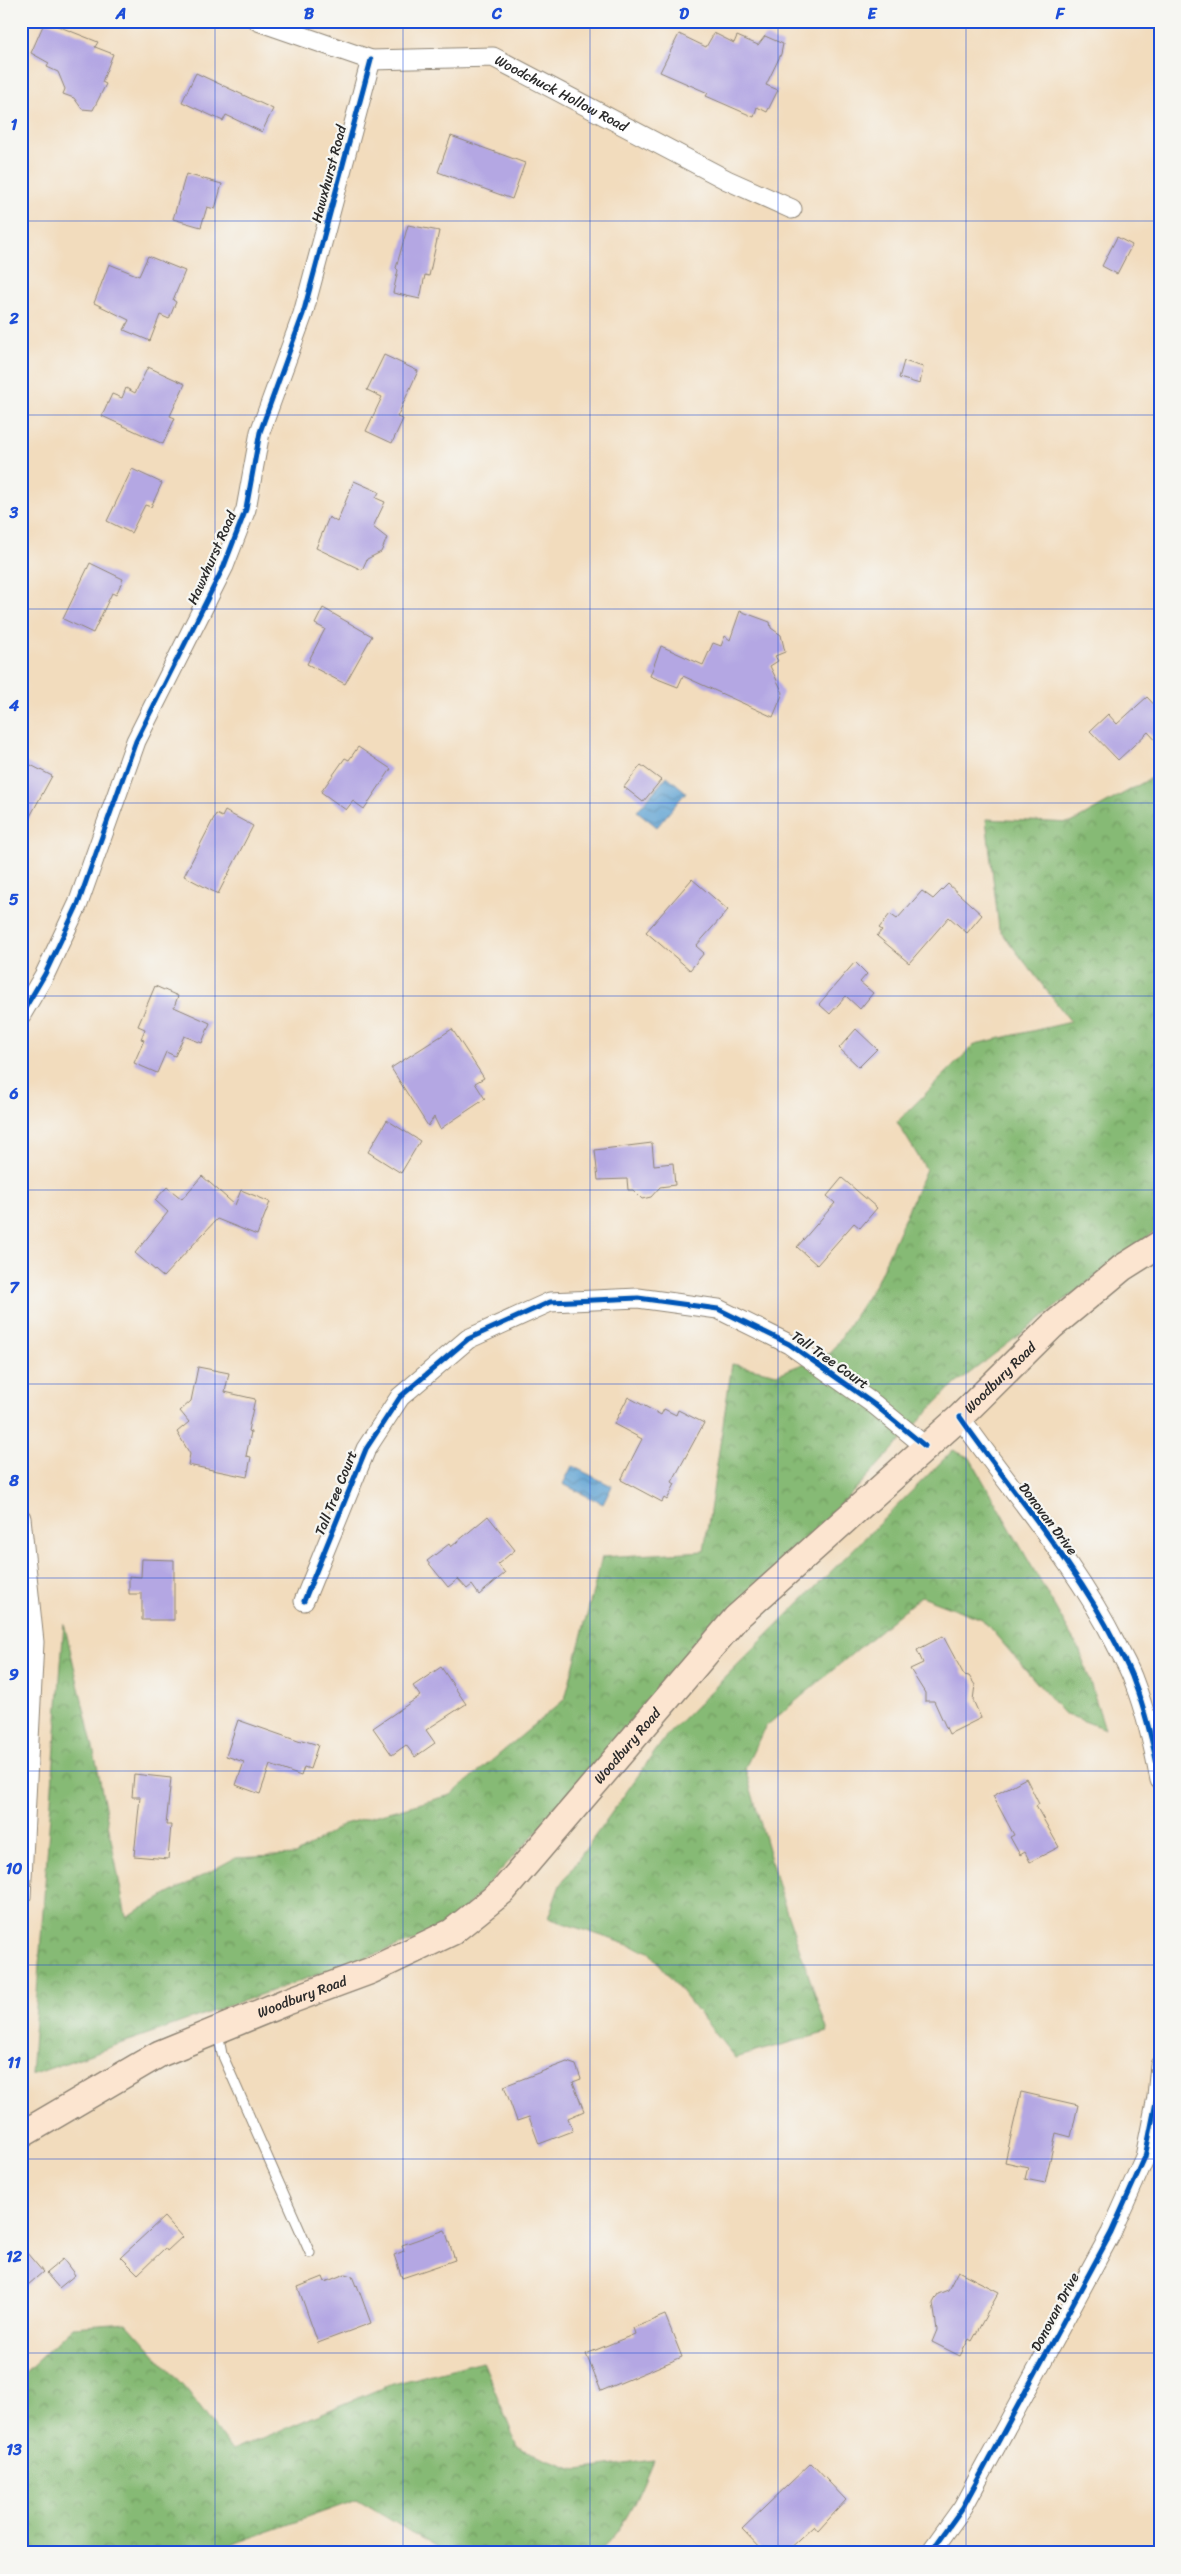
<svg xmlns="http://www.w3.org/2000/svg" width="1181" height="2574" font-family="Sriracha,sans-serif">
<defs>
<pattern id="forest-crowns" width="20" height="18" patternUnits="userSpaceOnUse" patternTransform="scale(1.25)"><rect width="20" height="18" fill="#86ba74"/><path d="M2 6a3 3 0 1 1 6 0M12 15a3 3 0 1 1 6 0" fill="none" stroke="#6e975f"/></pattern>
<pattern id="water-waves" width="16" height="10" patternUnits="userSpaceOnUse" patternTransform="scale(1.25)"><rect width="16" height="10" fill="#5da1d2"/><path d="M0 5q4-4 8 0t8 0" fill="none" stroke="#4d83ab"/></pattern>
</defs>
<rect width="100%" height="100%" fill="#f6f6f2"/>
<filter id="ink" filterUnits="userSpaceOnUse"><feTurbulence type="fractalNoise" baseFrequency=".02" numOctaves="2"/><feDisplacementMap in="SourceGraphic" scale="10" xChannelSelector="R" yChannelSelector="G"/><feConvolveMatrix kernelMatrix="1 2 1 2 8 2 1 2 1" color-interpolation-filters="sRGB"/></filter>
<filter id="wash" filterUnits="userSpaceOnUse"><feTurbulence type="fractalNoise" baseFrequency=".0096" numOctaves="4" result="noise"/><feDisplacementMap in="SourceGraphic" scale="20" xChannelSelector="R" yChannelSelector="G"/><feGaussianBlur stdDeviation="1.12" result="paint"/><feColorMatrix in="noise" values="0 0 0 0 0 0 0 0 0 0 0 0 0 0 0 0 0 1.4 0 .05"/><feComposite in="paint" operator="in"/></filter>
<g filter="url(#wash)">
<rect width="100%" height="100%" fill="#f2dcbd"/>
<g fill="url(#forest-crowns)" stroke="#587250">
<polygon points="1160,773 1160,1227 949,1389 445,1930 31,2075 64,1623 97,1765 126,1917 235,1858 295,1855 344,1824 451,1795 565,1699 602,1557 704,1551 732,1364 777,1374 831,1353 877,1281 926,1169 897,1122 975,1044 1071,1022 999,929 986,819 1071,823"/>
<polygon points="953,1450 970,1458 1080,1651 1105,1729 1063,1713 982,1619 921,1596 765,1727 745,1768 780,1892 828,2032 735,2058 650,1952 548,1918 560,1885 667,1735"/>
<path d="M127,2323l61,68 44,60 157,-66 94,-24 35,87 60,22 75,-10c-14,33 -28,71 -57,93h-150l-89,-53 -149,53h-187v-177l52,-49z"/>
</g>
<g fill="url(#water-waves)" stroke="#44667e">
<polygon points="667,776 686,792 657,827 637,811"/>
<polygon points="572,1466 612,1486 603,1504 563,1484"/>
</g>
<g id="blocks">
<g fill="#b4a7e3">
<polygon points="45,21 98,42 95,47 113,54 102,82 106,84 93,110 82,109 74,98 63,94 65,89 58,72 47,67 49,63 31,53"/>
<polygon points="714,33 734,43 737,36 758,45 765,36 783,44 781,54 766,85 778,90 767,112 757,107 754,117 706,96 708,93 660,72 679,34 706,47"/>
<polygon points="196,73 273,109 262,132 226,115 223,121 182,102"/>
<polygon points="451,136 525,163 512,199 438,172"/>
<polygon points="186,174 222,184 215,209 207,207 201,227 173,219"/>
<polygon points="408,225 439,231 429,276 425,275 420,299 393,293 398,270 396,268"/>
<polygon points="1117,237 1132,245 1117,274 1102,266"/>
<polygon points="148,256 185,271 173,300 176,302 169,319 160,315 150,341 124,330 129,320 94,303 109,264 139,276"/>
<polygon points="384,355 418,371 397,417 403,419 392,443 366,431 382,397 367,390"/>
<polygon points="904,361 923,367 920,384 899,378"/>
<polygon points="148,367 185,384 170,416 175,418 163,444 102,416 112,394 122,398 126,388 135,393"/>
<polygon points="132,469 162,483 151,507 145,505 131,533 107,521"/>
<polygon points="354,481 379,492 376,498 385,502 373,527 387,538 381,552 367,559 362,570 316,548 329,517 337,522"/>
<polygon points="90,563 123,579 116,595 112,593 93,633 63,619"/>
<polygon points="323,608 372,636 345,684 307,664 325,629 315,624"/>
<polygon points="740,611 770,622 771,628 781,635 785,652 775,656 778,661 770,666 783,693 773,717 683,676 678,687 650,676 661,646 703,665 713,643 721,646 725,636 730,640"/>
<polygon points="1147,697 1160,711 1160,745 1148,732 1118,760 1090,731 1108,714 1117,724"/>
<polygon points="358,747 391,769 364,809 353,801 346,810 321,792 345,758 349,760"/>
<polygon points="21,760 52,776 21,833"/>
<polygon points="641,765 661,780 643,802 624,787"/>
<polygon points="225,811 253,826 218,894 184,876 216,814 222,817"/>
<polygon points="692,879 728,910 696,946 704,953 690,970 646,932"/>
<polygon points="948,884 982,915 967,933 949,917 909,963 877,936 882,930 879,928 890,914 897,919 922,891 933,899"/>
<polygon points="855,962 867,974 860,982 873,993 860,1009 846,996 830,1014 819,1004"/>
<polygon points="155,986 178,996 174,1007 210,1023 202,1043 184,1036 175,1056 166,1052 157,1073 134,1063 144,1040 141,1039 145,1029 138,1026"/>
<polygon points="452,1029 484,1078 475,1083 485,1099 440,1129 434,1117 428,1126 391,1068"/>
<polygon points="856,1029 877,1049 859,1067 839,1048"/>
<polygon points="387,1120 420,1141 401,1173 368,1152"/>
<polygon points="652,1143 654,1165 673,1163 675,1185 660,1187 651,1197 642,1199 633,1190 628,1190 627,1179 598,1180 595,1150"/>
<polygon points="202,1176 235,1205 241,1190 270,1202 257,1235 217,1219 163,1277 135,1253 168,1212 155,1200 167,1187 182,1199"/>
<polygon points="842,1178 877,1208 860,1228 854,1223 817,1265 797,1247 835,1203 827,1196"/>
<polygon points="198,1367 229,1373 225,1392 255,1399 248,1431 251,1432 246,1456 251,1457 247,1477 188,1465 190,1454 177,1432 189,1422 180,1411 191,1401"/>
<polygon points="628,1397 661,1415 664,1409 676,1415 678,1410 704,1423 672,1482 675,1484 667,1500 664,1498 662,1502 621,1480 642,1439 614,1424"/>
<polygon points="488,1516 515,1550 498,1564 505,1573 479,1595 472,1585 467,1589 458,1579 448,1587 427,1561 449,1544 451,1547"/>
<polygon points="142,1559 174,1560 174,1620 142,1620 142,1594 129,1594 129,1576 141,1577"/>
<polygon points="943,1636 964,1675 969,1676 975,1685 973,1700 981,1718 949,1734 934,1701 925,1701 925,1693 910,1669 923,1663 917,1650"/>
<polygon points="441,1667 466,1704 426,1730 435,1743 415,1757 406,1745 392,1755 373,1728 420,1696 413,1686"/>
<polygon points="238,1720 301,1742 302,1740 318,1745 310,1769 304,1767 301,1776 270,1765 260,1794 236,1785 244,1762 226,1756"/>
<polygon points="134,1774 171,1778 166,1825 171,1825 168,1859 134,1856 140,1797 132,1797"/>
<polygon points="1026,1778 1039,1804 1036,1806 1059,1847 1030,1862 1025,1852 1020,1855 1010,1837 1014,1835 993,1796"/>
<polygon points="567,2062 576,2065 581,2079 573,2082 584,2111 568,2118 573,2131 539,2144 529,2117 517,2121 504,2086"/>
<polygon points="1021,2092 1078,2105 1071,2137 1056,2133 1045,2183 1025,2179 1028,2167 1005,2162"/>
<polygon points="164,2217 182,2237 167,2251 165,2248 138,2274 121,2257"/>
<polygon points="445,2230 455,2260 402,2278 394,2255 404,2251 402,2245"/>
<polygon points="21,2246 43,2272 21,2291"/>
<polygon points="63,2259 75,2275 59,2288 46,2273"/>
<polygon points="958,2271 999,2292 972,2341 969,2339 960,2356 932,2342 937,2330 933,2303 938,2294 948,2290"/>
<polygon points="345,2274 352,2276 356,2286 357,2285 371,2323 318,2343 298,2287 323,2277 325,2282"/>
<polygon points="665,2315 682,2357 601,2391 586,2354 635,2334 633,2328"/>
<polygon points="811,2463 846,2500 818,2531 814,2526 785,2553 765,2553 742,2529"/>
</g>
</g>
</g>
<g filter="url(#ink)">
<use href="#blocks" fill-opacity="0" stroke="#8e8474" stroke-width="1"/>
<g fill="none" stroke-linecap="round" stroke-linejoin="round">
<g stroke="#8e8474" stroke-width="11">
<polyline id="lane" points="218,2033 222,2054 310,2253"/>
</g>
<g stroke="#8e8474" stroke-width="21">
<g id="street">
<path id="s1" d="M258,21l113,39 122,-3 234,123 65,29"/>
<polyline points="21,1015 45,974 78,904 136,741 224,566 246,509 260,432 303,314 371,60"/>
<path d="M960,1417c52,75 115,145 156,227 6,12 14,25 18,38 12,31 20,65 26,98"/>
<polyline points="21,1518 34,1642 21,1897"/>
<polyline points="304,1601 366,1449 400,1397 468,1339 550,1302 638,1298 718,1309 789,1344 875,1405 925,1446"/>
<polyline points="930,2553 963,2507 1111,2233 1145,2157 1157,2097 1160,2065"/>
</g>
</g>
<g stroke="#8e8474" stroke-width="29">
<g id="secondary">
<path id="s2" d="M21,2135l138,-81 127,-52 84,-31 82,-39 51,-41 233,-273 224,-201 92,-91 70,-58 38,-24"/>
</g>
</g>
<use href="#lane" stroke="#fff" stroke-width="9"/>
<use href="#street" stroke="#fff" stroke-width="19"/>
<use href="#secondary" stroke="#fce5d0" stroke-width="26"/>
<g stroke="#f6f6f2" stroke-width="8">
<g id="cycleway">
<polyline points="21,1015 45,974 78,904 136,741 224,566 246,509 260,432 303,314 371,60"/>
<path d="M960,1417c52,75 115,145 156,227 6,12 14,25 18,38 12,31 20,65 26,98"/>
<polyline points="304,1601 366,1449 400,1397 468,1339 550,1302 638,1298 718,1309 789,1344 875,1405 925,1446"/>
<polyline points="930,2553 963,2507 1111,2233 1145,2157 1157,2097 1160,2065"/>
</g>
</g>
<use href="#cycleway" stroke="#0057b8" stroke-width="5"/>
</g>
</g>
<path fill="none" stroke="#1d4ed8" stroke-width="1" stroke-opacity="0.55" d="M215,21v2532M403,21v2532M590,21v2532M778,21v2532M966,21v2532M21,221h1139M21,415h1139M21,609h1139M21,803h1139M21,996h1139M21,1190h1139M21,1384h1139M21,1578h1139M21,1771h1139M21,1965h1139M21,2159h1139M21,2353h1139"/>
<g text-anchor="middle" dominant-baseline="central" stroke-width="4.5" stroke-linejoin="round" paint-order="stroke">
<g font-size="14" fill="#2b2b2b" stroke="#f6f6f2">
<text stroke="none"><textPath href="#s1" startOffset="319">Woodchuck Hollow Road</textPath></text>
<text transform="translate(329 174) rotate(-75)">Hawxhurst Road</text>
<text transform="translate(212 558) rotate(-66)">Hawxhurst Road</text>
<text transform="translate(830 1360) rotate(35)">Tall Tree Court</text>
<text stroke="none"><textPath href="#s2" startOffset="1259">Woodbury Road</textPath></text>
<text transform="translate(336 1493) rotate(-68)">Tall Tree Court</text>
<text transform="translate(1048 1519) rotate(53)">Donovan Drive</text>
<text stroke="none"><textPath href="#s2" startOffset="734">Woodbury Road</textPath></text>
<text stroke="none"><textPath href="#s2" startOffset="314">Woodbury Road</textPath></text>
<text transform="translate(1055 2312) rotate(-62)">Donovan Drive</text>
</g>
</g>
<rect width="1181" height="2574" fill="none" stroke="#f6f6f2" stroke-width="55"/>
<rect x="28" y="28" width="1126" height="2518" fill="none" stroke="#1d4ed8" stroke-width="2"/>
<g font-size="16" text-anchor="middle" font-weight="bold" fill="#1d4ed8">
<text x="121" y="19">A</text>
<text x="309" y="19">B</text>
<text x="497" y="19">C</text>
<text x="684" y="19">D</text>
<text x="872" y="19">E</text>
<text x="1060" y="19">F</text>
<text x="14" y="130">1</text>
<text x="14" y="324">2</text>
<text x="14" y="518">3</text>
<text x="14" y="711">4</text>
<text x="14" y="905">5</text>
<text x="14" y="1099">6</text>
<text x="14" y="1293">7</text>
<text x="14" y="1486">8</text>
<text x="14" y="1680">9</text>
<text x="14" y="1874">10</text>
<text x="14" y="2068">11</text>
<text x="14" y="2262">12</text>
<text x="14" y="2455">13</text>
</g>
</svg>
